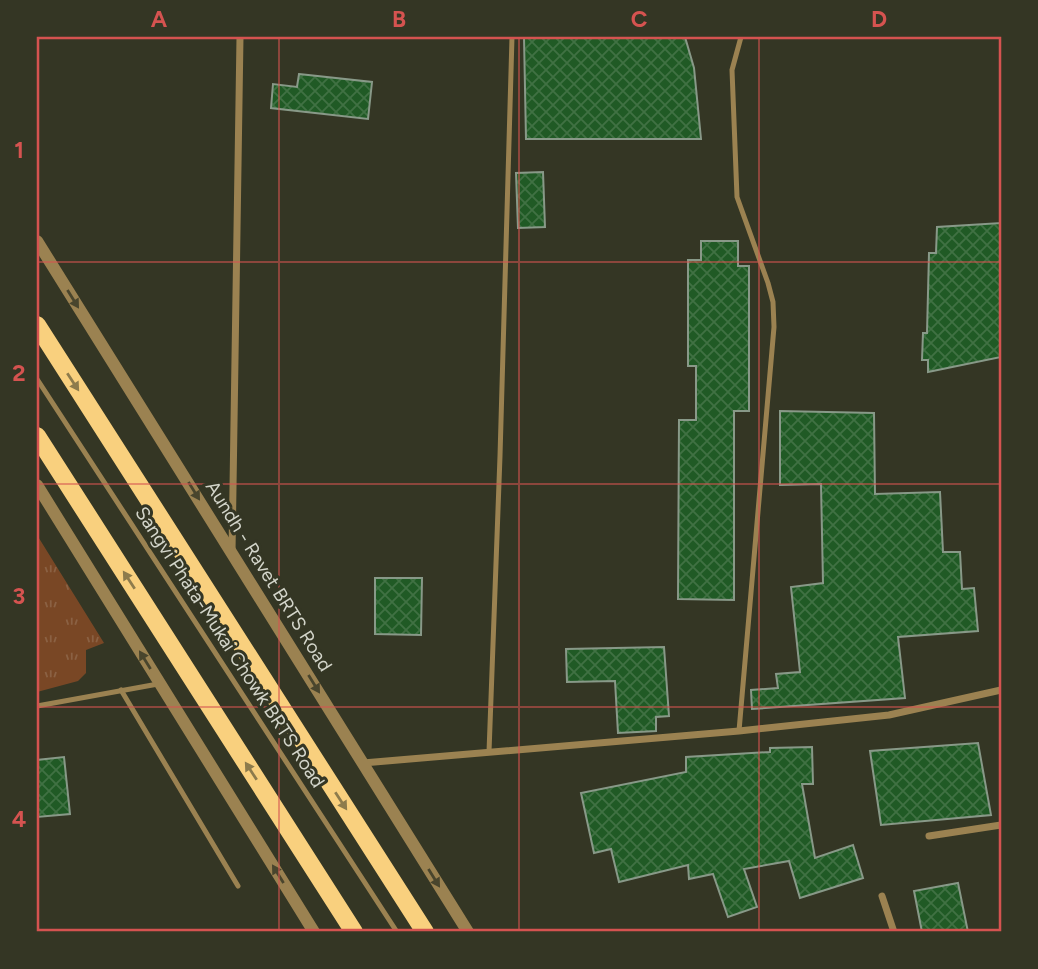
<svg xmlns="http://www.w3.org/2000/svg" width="1038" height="969" font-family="Figtree,sans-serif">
<defs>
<pattern id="grass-tufts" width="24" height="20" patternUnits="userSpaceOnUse" patternTransform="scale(1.75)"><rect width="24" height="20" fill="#794725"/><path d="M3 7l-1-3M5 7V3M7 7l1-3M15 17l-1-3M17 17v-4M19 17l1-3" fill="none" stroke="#8b6143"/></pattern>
<pattern id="building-cross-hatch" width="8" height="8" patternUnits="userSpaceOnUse" patternTransform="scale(1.75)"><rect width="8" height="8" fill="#205a25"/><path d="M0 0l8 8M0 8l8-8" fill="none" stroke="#407143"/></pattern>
</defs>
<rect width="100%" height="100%" fill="#343624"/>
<polygon fill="url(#grass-tufts)" points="37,535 104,643 86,650 86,673 78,681 37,692"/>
<g fill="url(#building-cross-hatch)" stroke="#898" stroke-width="2">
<polygon points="524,37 685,37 694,68 701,139 526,139"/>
<polygon points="299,74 372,82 368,119 271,108 273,84 297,87"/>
<polygon points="543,172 545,227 518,228 516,173"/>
<polygon points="1001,223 1001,357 928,372 928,360 922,360 923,333 927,333 929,253 936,253 937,227"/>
<polygon points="701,241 738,241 738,266 749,266 749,411 734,411 734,600 678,599 679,420 696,420 696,366 688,366 688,260 701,260"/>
<polygon points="780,411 874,413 875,494 940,492 943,552 960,552 962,589 974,588 978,631 898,637 905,698 752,709 751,690 778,688 776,674 800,672 791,587 823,583 821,484 780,485"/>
<polygon points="375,578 422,578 421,635 375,634"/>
<polygon points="664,647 669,716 656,717 656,731 618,733 615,681 567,682 566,649"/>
<polygon points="978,743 991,815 881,825 870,751"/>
<polygon points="812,747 813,784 802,784 815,858 853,845 863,878 800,898 789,861 744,869 757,907 728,917 713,874 689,879 688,865 619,882 611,849 594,853 581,793 686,772 686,757 770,752 770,748"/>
<polygon points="64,757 70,814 37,817 37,760"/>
<polygon points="958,883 968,932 922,932 914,891"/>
</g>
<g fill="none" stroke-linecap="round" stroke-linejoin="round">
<g stroke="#9b8251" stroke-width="5">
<polyline points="37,379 397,932"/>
<polyline points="121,690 238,886"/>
<polyline points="37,706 158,684"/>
<polyline points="739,731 774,327 773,302 768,283 737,197 732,70 741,37"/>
<polyline points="489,752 500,456 512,37"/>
</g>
<g stroke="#9b8251" stroke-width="7">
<polyline points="232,552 240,37"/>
<polyline points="363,763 739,731 889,715 1001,690"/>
<polyline points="929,836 1001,825"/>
<polyline points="882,896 894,932"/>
</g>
<g stroke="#9b8251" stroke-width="12">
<polyline points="37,241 468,932"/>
<polyline points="37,485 314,932"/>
</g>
<g stroke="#f9d07e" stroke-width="18">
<polyline points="37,325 425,932"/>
<polyline points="37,436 354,932"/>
</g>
</g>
<defs><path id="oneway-solid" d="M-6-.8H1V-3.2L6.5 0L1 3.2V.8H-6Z" transform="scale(1.75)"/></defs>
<g fill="#49452d">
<use href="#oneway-solid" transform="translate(73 299) rotate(58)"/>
<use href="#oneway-solid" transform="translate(194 491) rotate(58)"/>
<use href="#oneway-solid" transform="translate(145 660) rotate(-122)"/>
<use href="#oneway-solid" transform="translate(314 684) rotate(58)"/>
<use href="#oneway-solid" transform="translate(278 874) rotate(-122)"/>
<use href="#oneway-solid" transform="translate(434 878) rotate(58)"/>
</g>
<g fill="#8d7b4c">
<use href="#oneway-solid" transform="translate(73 382) rotate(57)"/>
<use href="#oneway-solid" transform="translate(129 580) rotate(-123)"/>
<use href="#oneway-solid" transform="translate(251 771) rotate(-123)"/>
<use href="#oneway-solid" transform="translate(341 801) rotate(57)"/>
</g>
<path fill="none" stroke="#d55350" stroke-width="2" stroke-opacity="0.55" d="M279,37v895M519,37v895M759,37v895M37,262h964M37,484h964M37,707h964"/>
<g text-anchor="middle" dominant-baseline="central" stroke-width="6" stroke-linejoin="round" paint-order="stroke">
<g font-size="19" fill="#d3d5ca" stroke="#343624">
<text transform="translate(269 576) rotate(58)">Aundh - Ravet BRTS Road</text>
<text transform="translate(230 647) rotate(57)">Sangvi Phata-Mukai Chowk BRTS Road</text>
</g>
</g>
<rect width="1038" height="969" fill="none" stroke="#343624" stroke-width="77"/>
<rect x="38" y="38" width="962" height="892" fill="none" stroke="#d55350" stroke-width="2.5"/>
<g font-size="23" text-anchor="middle" font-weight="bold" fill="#d55350">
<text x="159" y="27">A</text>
<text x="399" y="27">B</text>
<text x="639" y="27">C</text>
<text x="879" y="27">D</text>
<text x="19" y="158">1</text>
<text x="19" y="381">2</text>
<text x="19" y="604">3</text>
<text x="19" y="827">4</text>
</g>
</svg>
